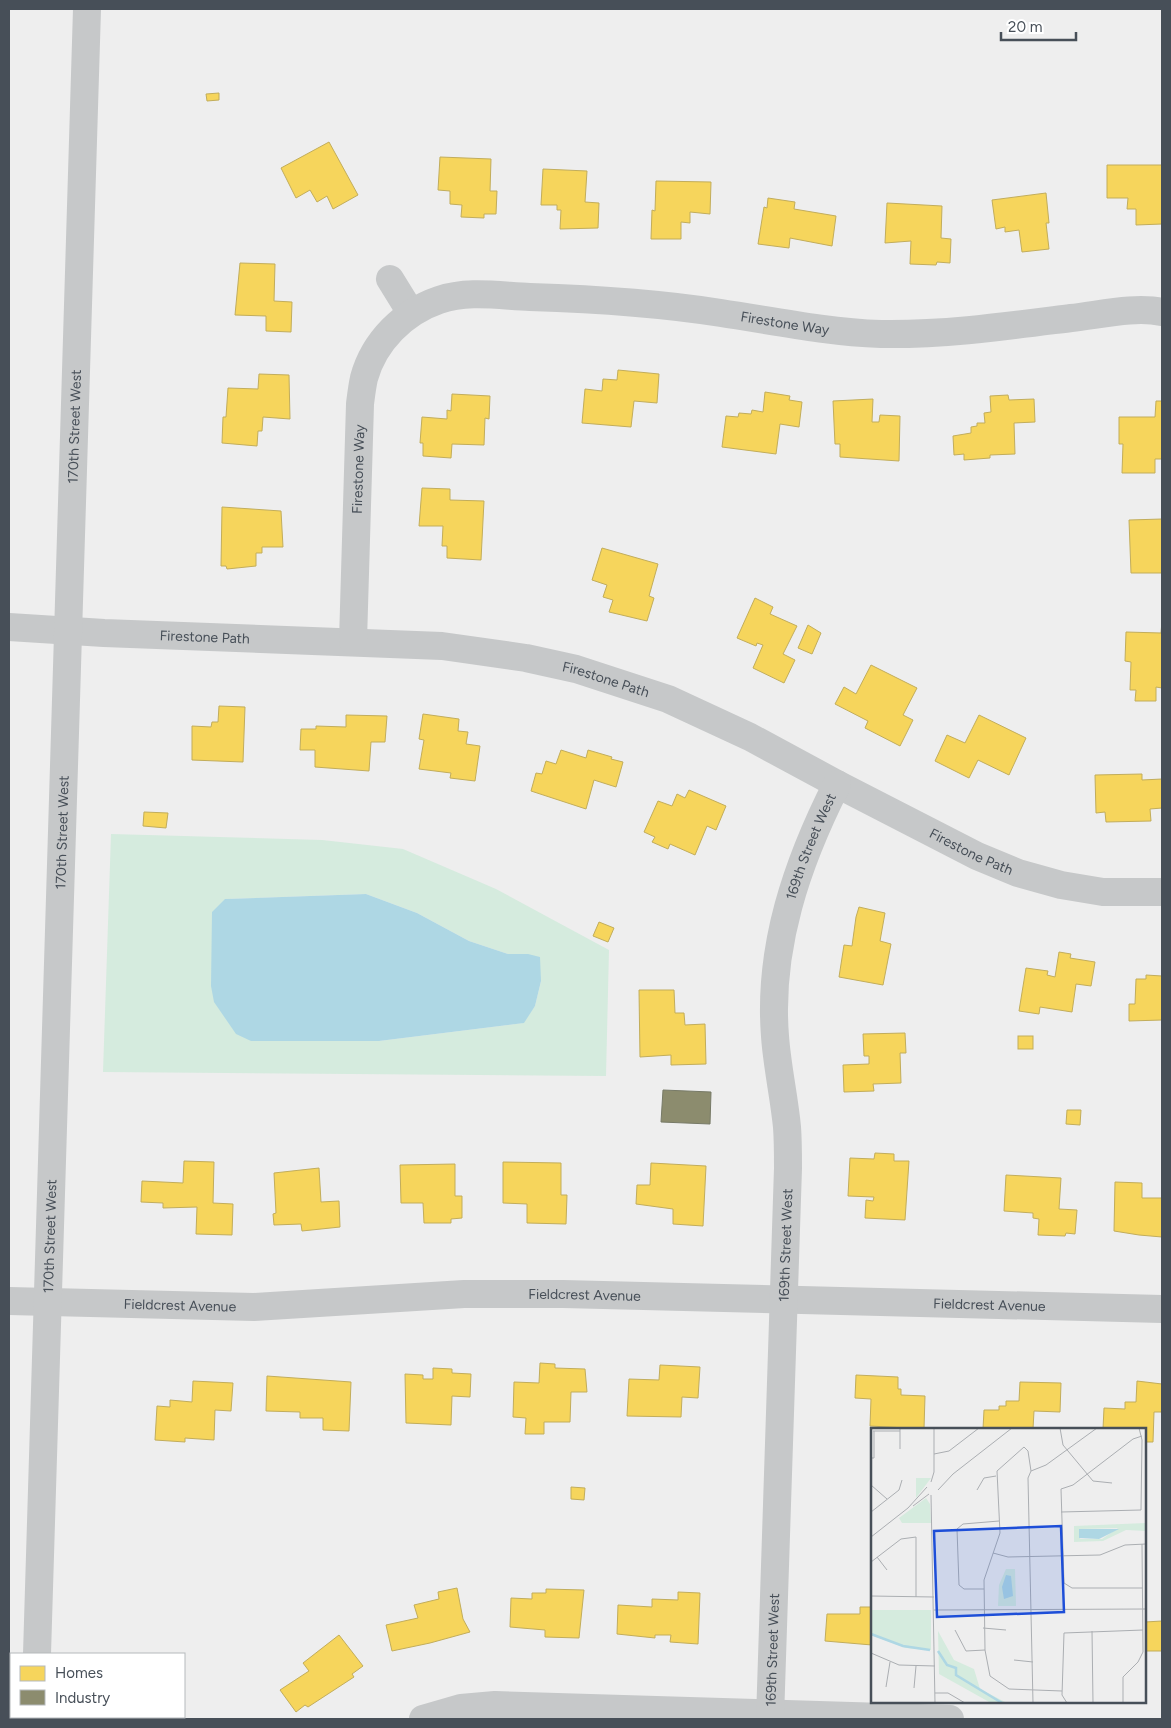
<svg xmlns="http://www.w3.org/2000/svg" width="1171" height="1728" font-family="Figtree,sans-serif">
<rect width="100%" height="100%" fill="#eee"/>
<path fill="#d5ebde" fill-rule="evenodd" d="M111,834l211,6 81,9 93,40 113,61 -3,126 -503,-4zM366,894l51,19 52,28 39,13 33,27 -6,25 -12,17 -144,18h-128l-26,-142z"/>
<polygon fill="#aed7e4" points="366,894 417,913 469,941 508,954 528,954 540,957 541,981 535,1006 524,1023 379,1041 251,1041 236,1034 214,1002 211,986 212,912 225,899"/>
<g fill="#f6d55c" stroke="#c2ad5b">
<polygon points="219,93 219,100 207,101 206,94"/>
<polygon points="329,142 358,195 333,209 327,196 317,202 310,190 296,198 281,168"/>
<polygon points="440,157 491,159 490,191 497,191 496,214 484,214 484,218 461,217 462,205 450,204 450,191 438,190"/>
<polygon points="1107,165 1162,165 1162,224 1136,225 1136,209 1127,209 1128,198 1107,198"/>
<polygon points="543,169 587,171 585,202 599,203 598,228 560,229 561,210 557,210 557,205 541,205"/>
<polygon points="656,181 711,182 710,214 690,212 690,223 681,222 681,239 651,239 652,210 655,211"/>
<polygon points="1046,193 1049,223 1046,223 1049,249 1022,252 1019,230 1005,232 1005,227 996,229 992,200"/>
<polygon points="768,198 795,202 794,209 836,216 832,246 790,238 789,248 758,244 764,207 767,208"/>
<polygon points="887,203 942,206 941,238 951,239 950,263 937,262 936,265 910,264 911,241 885,243"/>
<polygon points="240,263 275,264 274,301 292,302 291,332 266,331 266,316 235,315"/>
<polygon points="618,370 659,374 657,403 634,401 631,427 582,423 585,389 602,391 603,379 617,380"/>
<polygon points="259,374 289,375 290,419 263,417 262,431 258,431 257,446 222,443 223,417 226,417 228,388 258,389"/>
<polygon points="765,392 790,396 789,400 802,402 799,427 780,424 776,454 722,447 726,416 738,417 739,413 751,414 752,410 763,412"/>
<polygon points="452,394 490,396 489,419 485,418 484,445 452,444 451,458 423,456 423,443 420,443 422,417 447,419 447,410 451,411"/>
<polygon points="1008,395 1009,400 1034,399 1035,422 1014,423 1015,454 990,455 990,458 964,460 964,454 954,455 953,436 971,433 971,427 977,426 977,423 985,423 984,413 991,412 990,396"/>
<polygon points="873,399 872,422 879,422 880,415 900,416 899,461 840,457 840,444 835,444 833,401"/>
<polygon points="1156,401 1162,401 1162,459 1155,459 1155,473 1122,473 1123,444 1119,444 1119,417 1155,417"/>
<polygon points="422,488 450,489 450,500 484,501 481,560 447,558 447,546 442,546 443,526 419,526"/>
<polygon points="222,507 281,511 283,547 262,547 262,553 256,553 256,566 227,569 226,566 221,566"/>
<polygon points="1162,519 1162,575 1162,573 1131,573 1129,520"/>
<polygon points="602,548 658,564 649,596 654,598 647,621 609,612 613,600 603,597 607,585 592,580"/>
<polygon points="755,598 773,607 770,614 797,626 783,654 795,660 784,683 753,668 763,645 757,643 756,646 737,638"/>
<polygon points="1162,621 1162,688 1156,687 1156,701 1135,701 1136,690 1130,690 1131,662 1125,661 1126,632 1161,633"/>
<polygon points="808,625 821,633 812,654 798,648"/>
<polygon points="871,665 917,688 903,715 913,720 900,746 865,728 868,721 835,704 844,687 856,694"/>
<polygon points="219,706 245,707 243,762 192,760 192,726 211,727 212,722 218,722"/>
<polygon points="423,714 459,719 458,731 468,732 466,744 480,746 475,781 450,778 451,773 419,769 424,740 419,739"/>
<polygon points="346,715 387,716 385,742 371,742 369,771 315,767 315,750 300,750 301,729 316,729 316,726 346,727"/>
<polygon points="979,715 1026,738 1009,775 978,760 969,778 935,761 947,735 965,743"/>
<polygon points="561,750 586,758 588,750 612,757 611,759 623,762 616,787 594,780 586,809 531,791 536,773 542,774 546,761 556,764"/>
<polygon points="1142,774 1142,780 1162,779 1162,808 1150,809 1151,821 1106,822 1105,812 1096,813 1095,775"/>
<polygon points="689,790 726,806 716,830 707,826 695,855 670,844 668,849 652,842 655,837 644,832 658,801 672,806 677,794 685,798"/>
<polygon points="144,812 168,813 166,828 143,826"/>
<polygon points="859,907 885,913 880,941 891,944 883,985 839,977 844,945 852,946 856,917"/>
<polygon points="599,922 614,928 608,942 593,936"/>
<polygon points="1059,952 1071,954 1070,958 1095,962 1091,986 1076,984 1072,1012 1040,1007 1039,1014 1019,1011 1026,968 1048,971 1047,975 1055,977"/>
<polygon points="1146,975 1162,976 1162,1020 1129,1021 1129,1004 1135,1004 1136,979 1146,979"/>
<polygon points="639,990 674,990 675,1013 684,1013 685,1025 705,1024 706,1064 671,1065 671,1055 640,1057"/>
<polygon points="905,1033 906,1053 900,1053 901,1083 873,1084 874,1091 844,1092 843,1065 869,1064 869,1056 864,1056 863,1034"/>
<rect x="1018" y="1036" width="15" height="13"/>
<polygon points="1067,1110 1081,1110 1080,1125 1066,1124"/>
<polygon points="875,1153 894,1154 894,1161 909,1161 905,1220 865,1218 866,1200 873,1201 874,1197 848,1196 850,1158 874,1159"/>
<polygon points="184,1161 214,1162 213,1203 233,1204 232,1235 196,1234 197,1207 163,1208 163,1203 141,1202 142,1181 183,1183"/>
<polygon points="503,1162 561,1163 561,1195 567,1195 566,1224 527,1223 527,1204 503,1203"/>
<polygon points="651,1163 706,1166 703,1226 673,1224 673,1209 636,1204 637,1185 650,1185"/>
<polygon points="455,1164 455,1196 462,1196 462,1218 451,1219 451,1223 424,1223 423,1203 401,1203 400,1165"/>
<polygon points="319,1168 321,1202 339,1201 340,1227 302,1231 301,1224 274,1225 273,1214 276,1213 274,1173"/>
<polygon points="1006,1175 1061,1178 1059,1209 1077,1210 1075,1234 1066,1233 1065,1236 1038,1235 1039,1219 1033,1218 1033,1213 1004,1211"/>
<polygon points="1115,1182 1142,1183 1142,1198 1162,1198 1162,1237 1139,1235 1114,1231"/>
<polygon points="540,1363 555,1364 555,1368 585,1369 587,1392 571,1392 570,1422 544,1422 544,1434 525,1434 526,1418 513,1417 514,1382 539,1383"/>
<polygon points="660,1365 700,1367 698,1398 682,1397 681,1417 627,1416 629,1379 659,1380"/>
<polygon points="433,1368 452,1369 452,1373 471,1374 470,1397 452,1396 451,1425 406,1423 405,1374 423,1375 423,1379 433,1379"/>
<polygon points="856,1375 898,1377 898,1389 901,1389 901,1395 925,1396 924,1429 870,1426 871,1399 855,1398"/>
<polygon points="267,1376 351,1382 349,1431 323,1430 323,1418 300,1418 300,1412 266,1411"/>
<polygon points="193,1381 233,1383 231,1411 215,1410 214,1440 185,1438 185,1442 155,1440 157,1406 170,1407 170,1400 192,1402"/>
<polygon points="1137,1381 1162,1384 1162,1412 1154,1412 1153,1442 1145,1442 1145,1429 1103,1429 1104,1408 1125,1409 1125,1402 1136,1402"/>
<polygon points="1020,1382 1061,1383 1060,1412 1034,1411 1033,1429 983,1429 984,1410 999,1410 999,1406 1006,1406 1006,1401 1019,1401"/>
<polygon points="571,1487 585,1488 584,1500 571,1499"/>
<polygon points="457,1588 463,1619 470,1632 430,1643 392,1651 386,1625 418,1618 414,1605 439,1599 438,1592"/>
<polygon points="546,1589 584,1590 579,1638 545,1637 545,1630 510,1627 511,1598 532,1599 532,1593 546,1593"/>
<polygon points="678,1592 700,1593 698,1644 670,1642 671,1635 655,1635 655,1638 617,1634 618,1605 652,1607 652,1599 678,1600"/>
<polygon points="872,1600 872,1645 825,1641 827,1614 860,1614 860,1607 871,1607"/>
<polygon points="1162,1621 1162,1651 1145,1651 1145,1622"/>
<polygon points="339,1635 363,1666 352,1674 354,1677 308,1707 305,1705 296,1712 280,1690 309,1671 303,1663"/>
</g>
<polygon fill="#8c8c6e" stroke="#777a67" points="663,1090 711,1092 710,1124 661,1122"/>
<g fill="none" stroke-linecap="round" stroke-linejoin="round">
<g stroke="#c6c8c9" stroke-width="28">
<polyline points="390,279 411,313"/>
<path id="s1" d="M9,627l95,6 338,13 84,12 50,11 92,30 82,38 87,47 140,72 41,17 43,12 42,7h59"/>
<path id="s2" d="M353,641l7,-237c1,-8 2,-17 4,-26 10,-37 40,-66 75,-78 29,-10 62,-4 91,-3 64,2 128,6 191,16 53,8 106,19 160,21 64,1 127,-8 190,-16 28,-3 64,-12 91,-6"/>
<path id="s3" d="M9,1301l245,6 210,-13h99l599,15"/>
<polyline points="423,1719 461,1708 495,1705 950,1719"/>
<path id="s4" d="M770,1719l18,-551c0,-13 0,-28 -1,-41 -3,-31 -10,-61 -12,-91 -7,-89 22,-173 62,-252"/>
</g>
<g stroke="#c6c8c9" stroke-width="28">
<path id="s5" d="M37,1654l50,-1645"/>
<polyline points="35,1719 35,1717"/>
</g>
</g>
<g text-anchor="middle" dominant-baseline="central" stroke-width="5" stroke-linejoin="round" paint-order="stroke">
<g font-size="14" fill="#474f58" stroke="#fff">
<text stroke="none"><textPath href="#s2" startOffset="724">Firestone Way</textPath></text>
<text stroke="none"><textPath href="#s5" startOffset="1228">170th Street West</textPath></text>
<text stroke="none"><textPath href="#s2" startOffset="172">Firestone Way</textPath></text>
<text stroke="none"><textPath href="#s1" startOffset="196">Firestone Path</textPath></text>
<text stroke="none"><textPath href="#s1" startOffset="601">Firestone Path</textPath></text>
<text stroke="none"><textPath href="#s5" startOffset="822">170th Street West</textPath></text>
<text stroke="none"><textPath href="#s4" startOffset="879">169th Street West</textPath></text>
<text stroke="none"><textPath href="#s1" startOffset="1006">Firestone Path</textPath></text>
<text stroke="none"><textPath href="#s5" startOffset="418">170th Street West</textPath></text>
<text stroke="none"><textPath href="#s4" startOffset="474">169th Street West</textPath></text>
<text stroke="none"><textPath href="#s3" startOffset="576">Fieldcrest Avenue</textPath></text>
<text stroke="none"><textPath href="#s3" startOffset="981">Fieldcrest Avenue</textPath></text>
<text stroke="none"><textPath href="#s3" startOffset="171">Fieldcrest Avenue</textPath></text>
<text stroke="none"><textPath href="#s4" startOffset="69">169th Street West</textPath></text>
</g>
</g>
<g transform="translate(871 1428)">
<rect width="275" height="275" fill="#eee"/>
<path d="M45,50h15l-15,20zM55,70l4,6 1,19h-29l-3,-5zM275,95v8l-20,-1 -23,11 -29,1v-16zM247,100l-16,11h-22l2,-10zM135,141h9l1,37h-18l1,-21zM0,182h60v40l-25,-2 -35,-13zM67,203l16,29 20,9 6,20 27,14h-16l-52,-29z" fill="#d5ebde" fill-rule="evenodd"/>
<path d="M208,101h40l-20,10 -20,-1zM135,147l5,1 2,20 -9,3 -2,-12z" fill="#aed7e4"/>
<path fill="none" stroke="#aed7e4" stroke-width="2.5" d="M0,206l32,12 27,4M67,223l9,14 9,3v7l46,28"/>
<path fill="none" stroke="#abaeb2" stroke-width="1" d="M189,0l3,17 30,36 19,2M2,3h27M271,8l-9,3 -60,46 -12,4 3,94 8,5h71M29,21v-20M63,26l15,-3 30,-23M0,30h3v-27M160,43l-3,-20 -4,-4 -27,24 3,62 -16,47 1,70 5,26 19,13 53,2M60,54l3,-10v-44M0,57l16,14M67,62l15,-16 59,-46M106,62l7,-12 12,-2M60,67l4,208M42,78l16,-12M0,84l28,-22 3,-10M190,84l80,-2 1,-70 -3,-12M0,109l37,-29 19,-21M122,125l15,4 92,-2 25,-10 21,-1M6,129l10,13M0,134l30,-23 15,-2v60M113,161h-20l-5,-4 -2,-56 6,-5 36,-3M0,168l63,1M63,182l212,-1M112,200l23,2M84,202l11,21 19,-1M221,203l1,72M0,225l28,12 36,1M143,232l19,2M15,259l4,-25M43,260l2,-22M64,265h13l17,10M162,275l-5,-225 3,-7 15,-6 51,-37M196,275l-5,-8 2,-62 79,-3M252,275v-26l15,-15 5,-10 -1,-108"/>
<path fill="#1d4ed8" fill-opacity="0.15" stroke="#1d4ed8" stroke-width="2.5" d="M190,98l3,86 -127,5 -3,-86z"/>
<rect width="275" height="275" fill="none" stroke="#474f58" stroke-width="2.5"/>
</g>
<rect width="1171" height="1728" fill="none" stroke="#474f58" stroke-width="20"/>
<rect x="10" y="1653" width="175" height="65" fill="#ffffff" stroke="#b5b9bc"/>
<rect x="20" y="1666" width="25" height="15" fill="#f6d55c" stroke="#b5b9bc"/>
<text x="55" y="1678" font-size="15" fill="#474f58">Homes</text>
<rect x="20" y="1690" width="25" height="15" fill="#8c8c6e" stroke="#b5b9bc"/>
<text x="55" y="1703" font-size="15" fill="#474f58">Industry</text>
<path d="M1001 32v8h75v-8" fill="none" stroke="#474f58" stroke-width="2.5"/>
<text x="1008" y="32" font-size="15" fill="#474f58" stroke="#ffffff" stroke-width="4" paint-order="stroke">20 m</text>
</svg>
